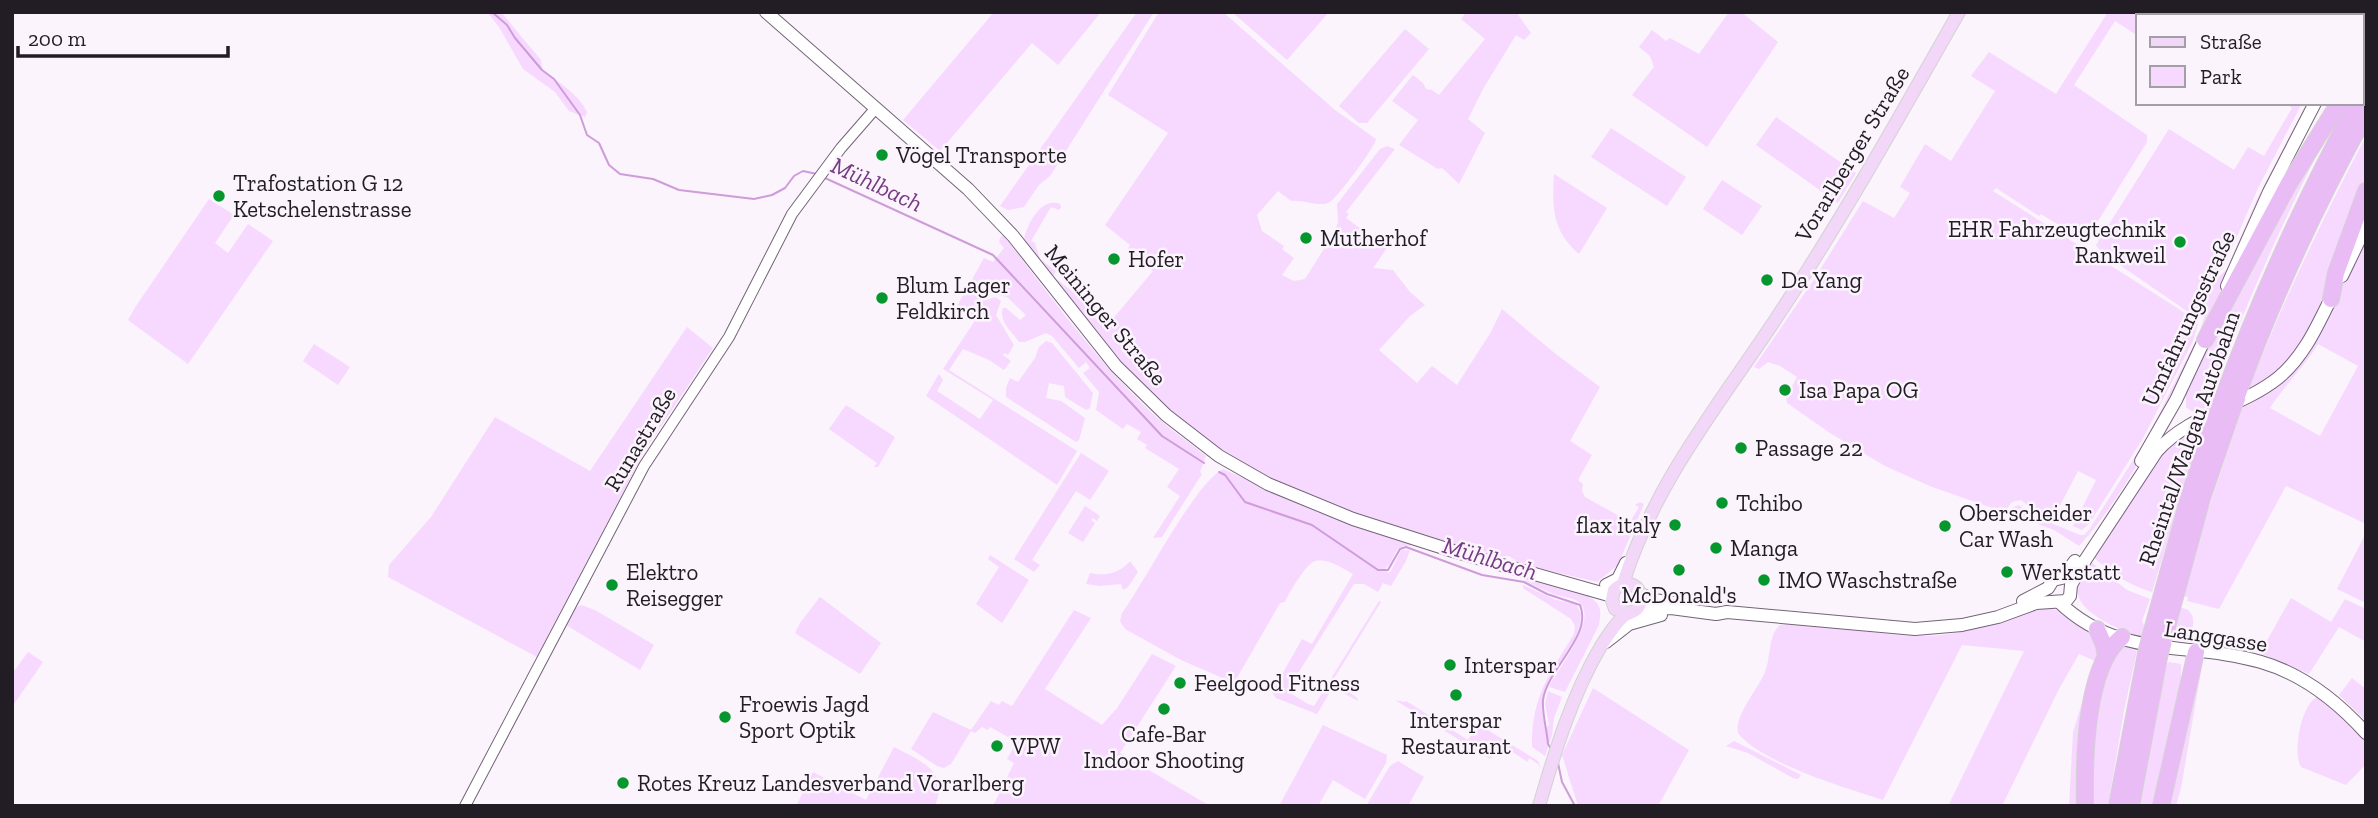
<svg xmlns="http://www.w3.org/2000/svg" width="2378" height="818" font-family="'Zilla Slab',serif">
<rect width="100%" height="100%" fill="#fbf4fc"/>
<g fill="#f7d8ff" fill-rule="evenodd">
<path d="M487,12h14l40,48 1,10c16,12 36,23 45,42l-2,5 -16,-6 -14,-19 -32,-23 -24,-42z"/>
<polygon points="994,12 1101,12 1058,65 1032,43 940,151 903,120"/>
<polygon points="1137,12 1154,12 1050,176 1039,185 1024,207 1008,210 1000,206"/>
<path d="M1159,12h64l112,98 41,29c0,7 -39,59 -46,63 -11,6 -27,-3 -39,-1l-13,-10 -21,24 5,16 22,15 -2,3 12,9 -12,17 12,6 11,-2 29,-46 4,-11 -1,-18 43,-55 7,-3 8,3 -49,63 3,2 -3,4 41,30 -14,20 20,2 17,22 15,13 -15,11 -31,34 38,33 15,-17 25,19 34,-53 11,-23 55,46 43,32 -30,54 22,14 -14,25 5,4 -1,7 3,6 45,25 9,-15 -4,-2 5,-3 4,2 -26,61 -21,17 -76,-18 -12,-8 -15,1 -93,-26 -107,-40 -78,-45 -60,-47 -44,-43 -88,-117c4,-16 17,-42 36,-35l1,3 -2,3 -8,-3 -20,34 4,2 5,16 16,12 -3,5 26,21 4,-2 3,15 20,17 47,-56 -26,-21 3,-5 -25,-20 63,-92 -60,-38z"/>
<polygon points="1232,12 1329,12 1287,60"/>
<polygon points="1466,12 1516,12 1531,33 1524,40 1516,35 1483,89 1468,119 1485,133 1459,184 1442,168 1438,169 1399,145 1418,120 1392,101 1413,75 1423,83 1426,89 1432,90 1439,95 1485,39 1461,19"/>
<polygon points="1729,12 1741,12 1778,42 1707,147 1632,95 1654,67 1650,56 1639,47 1652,30 1666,41 1670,38 1699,54"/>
<polygon points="2108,12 2170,12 2174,16 2138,16 2138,36 2115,21 2074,85 2147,135 2147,142 2090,234 2084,238 2078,237 2041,214 2039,216 1996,188 1993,191 2179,309 2198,324 2193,341 2142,440 2089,524 2082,530 2073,526 2096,480 2078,471 2053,519 2036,512 2021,500 2012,502 2005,511 2001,511 1932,487 1885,466 1830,433 1787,403 1786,397 1797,377 1780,366 1768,362 1759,369 1754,367 1811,284 1863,201 1894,218 1910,193 1900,187 1925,144 1951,161 1995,91 1971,76 1989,52 2056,94"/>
<polygon points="1405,29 1429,49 1367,123 1359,123 1339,106"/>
<polygon points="2286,103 2302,103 2259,186 2223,268 2202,288 2201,314 2191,314 2101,252 2096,245 2169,129 2234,170 2248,147 2264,156 2292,108"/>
<path d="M2307,103h5c-23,46 -47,92 -68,139 -45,98 -93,224 -165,304l-25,-16 -40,-15 -2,-5 1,-3 6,-2 13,10 48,20h4l5,-5 58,-92 52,-104 7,-22 -1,-22 22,-21 30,-70z"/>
<polygon points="1776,117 1856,173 1838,203 1756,145"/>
<polygon points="1611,128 1686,177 1667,206 1591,157"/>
<path d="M2328,133c-46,90 -88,181 -120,277 -8,4 -15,4 -22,-3v-16l82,-162z"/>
<path d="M2366,136v45l-54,145c-17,34 -34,46 -65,67 34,-88 75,-173 119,-257z"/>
<path d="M1554,174l53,34 -28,46c-27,-23 -27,-47 -25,-80z"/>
<polygon points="1722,180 1762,206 1742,235 1703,209"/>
<polygon points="209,199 234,215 215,243 228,253 248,224 273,241 188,364 128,320 136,306"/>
<path d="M2366,232v292l-80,-38 -67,123 -32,-8 1,-4h-3l-1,-4 11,-44 49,-147 19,-8 68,-87zM2318,344l40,22 -38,70 -50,-28c15,-23 34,-41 48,-64z"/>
<path d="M1001,236h3c47,61 92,124 148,177 17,16 36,28 54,43l-6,16 2,2 -40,63 -9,1 27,-42 -13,-9 12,-18 -34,-21 2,-3 -10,-6 4,-7 -14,-8 -4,5 -27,-19 3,-18 -16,-19 7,-5 -4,-6 -7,6 -27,-32 -6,-3 -21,9h-6c-7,-10 -21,-21 -16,-34h3l14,12 6,-5 -19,-18 -8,-2 -2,-5 -9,-6 -6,2 -2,4 3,7 4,3 8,-3 6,4 -5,14 18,30 -6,10 -4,-2 -1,2 8,6 -7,9 -15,-10 -26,-11 -14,21 128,81 -20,34 -131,-89 13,-22 4,6 -6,11 43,28 13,-19 -50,-31 33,-50 -19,-13 27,-48 9,4 11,-14 -5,-6z"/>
<polygon points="687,327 713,348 644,452 537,657 388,577 389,565 431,517 495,417 590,471"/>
<polygon points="1046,341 1052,343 1093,393 1090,408 1086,410 1065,397 1064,386 1049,383 1046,398 1061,401 1085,418 1079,440 1076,442 1006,397 1006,388 1010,378 1018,382 1035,358 1039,347"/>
<polygon points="314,344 350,367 338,385 303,361"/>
<polygon points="846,405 895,437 878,467 874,467 877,463 829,429"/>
<path d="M2204,421l-52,171c-24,-7 -41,-19 -59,-35l66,-102 14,-14z"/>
<polygon points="1081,453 1109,471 1090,500 1076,491 1032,560 1040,565 1034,572 1014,559"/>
<path d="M1223,469l95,42 94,32 -1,3c-19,-3 -15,15 -26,23l3,4 3,-2 10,-21h9l-4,11 -15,25 -8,-3 -5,9 -14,-8h-10l-67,107 21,13 6,2 65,-105 2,1 -48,78 24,18 1,3 -25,-14 -16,27 -41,-16 -4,-6 30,-53 10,5 41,-70c-9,-5 -27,-17 -38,-13 -9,3 -26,31 -30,41l-5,1 -46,80 -53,-23 -56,-31 -5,-8 2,-8c23,-31 73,-130 101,-144z"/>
<polygon points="1085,506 1100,516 1097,521 1093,518 1091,520 1095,523 1083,542 1068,533"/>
<polygon points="2366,533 2366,603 2337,589"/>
<polygon points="990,555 1029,580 1002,623 976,604 999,567 988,559"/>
<path d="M1130,561l8,11 -10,15 -5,3 -2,-6 -21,2 -14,-2 4,-11c17,4 31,-1 40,-12z"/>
<path d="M2091,562l36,28 23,9 -8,22 2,5 -3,12c-19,-8 -69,-26 -63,-52 1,-8 8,-17 13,-24z"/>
<path d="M1527,578c17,5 60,12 70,25 5,7 3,14 2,22l-34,67 -16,-5c8,-17 49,-67 31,-84 -6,-6 -19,-6 -27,-9 -10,-4 -20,-9 -30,-15z"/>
<path d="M1523,585l33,15 20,4 5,10c-2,45 -53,63 -35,114l3,-3 -4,-21 3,-13 14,6 -8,21 -2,17 -7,21 -13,-9c-1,-50 18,-74 42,-113l1,-8 -4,-7 -48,-31z"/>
<polygon points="820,597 881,643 860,674 795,633 800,623"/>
<polygon points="2291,598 2331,622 2345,599 2366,609 2366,642 2339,627 2309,674 2260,653"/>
<polygon points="581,605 595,610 654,645 640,670 566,625 574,609"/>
<path d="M2045,607l19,5 25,14 12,21 -22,159h-10l4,-74 22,-71 -16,-7 -20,35 -57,117h-54l76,-155 -62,-6 -79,155c-37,-12 -122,-37 -145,-67 -4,-17 20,-44 27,-61 6,-14 3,-37 15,-47 48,-3 96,12 145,11 41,0 81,-18 120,-29z"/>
<path d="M2180,608c18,0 14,22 8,33l-13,-1 -2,-4z"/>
<polygon points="1074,610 1091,618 1045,689 1102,725 1117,708 1152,654 1176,666 1120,753 1210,806 993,806 1014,763 1007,759 1017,742 990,727 988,730 982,727 975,733 971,731 951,764 944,768 937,766 911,749 933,712 971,730 991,701 999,705 1002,701 1012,706"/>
<polygon points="2121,644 2137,651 2124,711 2108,806 2089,806 2089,747 2104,674"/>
<polygon points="28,652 43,662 12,707 12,674"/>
<polygon points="2203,660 2181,788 2176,806 2168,806 2200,662"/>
<polygon points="2169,662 2181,664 2181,706 2158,806 2140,806 2166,664"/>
<polygon points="2352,678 2366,689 2366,721 2339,695"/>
<polygon points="1593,688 1689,750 1658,806 1578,806 1562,755"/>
<path d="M2319,696l47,44v24l-20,21 -45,-18c-9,-14 0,-65 18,-71z"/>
<polygon points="1395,700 1404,702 1406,701 1468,740 1478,724 1538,761 1541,769 1538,764 1529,758 1528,762 1511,751 1508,754 1499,748 1490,759"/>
<polygon points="1323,725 1387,755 1386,763 1365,799 1333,780 1318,806 1279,806"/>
<polygon points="1734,741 1801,775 1798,779 1793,778 1748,753 1726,746"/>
<path d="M894,747c27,14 55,24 41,59h-139l17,-34 53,28z"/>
<polygon points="1398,761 1424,777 1408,806 1366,806 1390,766"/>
</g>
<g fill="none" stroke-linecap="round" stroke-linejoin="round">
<g stroke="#ce9cd9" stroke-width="2">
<polyline points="492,12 507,25 515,38 542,70 554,79 580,115 587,135 599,143 609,165 620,174 653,179 679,190 754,199 772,195 785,188 794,176 803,171 817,174"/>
<polyline points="825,178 993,255 1162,436 1204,463"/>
<path d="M1219,472l6,3 20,27 67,23 66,45h10l12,-21 6,-2 76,28 42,7 23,12 33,11c13,31 -33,64 -37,95 -1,14 4,30 5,44l3,5"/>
<polyline points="1558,763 1562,782 1575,806"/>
</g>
<g stroke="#736477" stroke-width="12">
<polyline id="tertiary" points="465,806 644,466 729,337 792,214 841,148 875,109"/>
</g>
<g stroke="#736477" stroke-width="14">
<g id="secondary">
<polyline points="766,12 968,189 1013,236 1116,366 1166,415 1219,456 1268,484 1353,519 1453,551 1612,596"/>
<polyline points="2362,21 2366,16"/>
<polyline points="2342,276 2366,226"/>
<polyline points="2227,286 2269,192 2315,103"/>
<polyline points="2141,461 2176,400 2208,332"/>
<polyline points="1606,585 1618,579 1626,563"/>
<polyline points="1641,594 1654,600 1674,603"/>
<polyline points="2023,601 2048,588 2053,580 2062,578 2075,561"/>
<path d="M2059,602c60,58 130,39 202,60 42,12 76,39 105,71"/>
<path d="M1637,609l34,-1 45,6 11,-2 188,17 47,-4 36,-8 38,-14 30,-2 4,-5 1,-11 11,-20 75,-114c33,-37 83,-43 121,-73 27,-22 41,-56 56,-86"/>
<polyline points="1606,642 1629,624 1661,615"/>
</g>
</g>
<g stroke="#d3d2d3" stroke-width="14">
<g id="primary">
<path d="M1623,584c31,-102 99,-183 156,-270 65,-98 122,-200 180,-302"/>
<path d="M1539,806c16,-55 33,-111 62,-160 7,-11 14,-22 23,-30 5,-3 10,-4 14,-8 3,-4 4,-10 2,-15 -5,-12 -18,-11 -26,-3l-2,10 3,9 13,4"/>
</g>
</g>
<g stroke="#d3d2d3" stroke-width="18">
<g id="motorway">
<polyline points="2362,68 2366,63"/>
<polyline points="2362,94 2366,87"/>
<polyline points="2331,299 2336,273 2366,191"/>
<polyline points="2205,340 2288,185 2339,103"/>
<path d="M2237,396c35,-97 79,-191 129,-282"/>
<path d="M2221,403c38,-103 83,-203 136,-300"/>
<polyline points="2097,629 2104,645 2106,657"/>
<polyline points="2150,638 2190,494 2216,417"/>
<polyline points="2163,641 2202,498 2232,410"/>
<path d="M2085,806c-1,-44 0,-141 37,-169"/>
<polyline points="2117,806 2146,654"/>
<polyline points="2131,806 2159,657"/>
<polyline points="2161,806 2196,652"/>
</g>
</g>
<use href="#tertiary" stroke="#fff" stroke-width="10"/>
<use href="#secondary" stroke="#fff" stroke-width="12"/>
<use href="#primary" stroke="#f2d7f9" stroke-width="12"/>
<use href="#motorway" stroke="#eabcf5" stroke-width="16"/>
<g stroke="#d3d2d3" stroke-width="18" stroke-linecap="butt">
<g id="motorway-bridge">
<polyline points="2232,410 2237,396"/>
<polyline points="2216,417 2221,403"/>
<polyline points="2146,654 2150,638"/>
<polyline points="2159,657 2163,641"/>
</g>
</g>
<use href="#motorway-bridge" stroke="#eabcf5" stroke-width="16"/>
</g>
<g fill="#05972e" stroke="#fbf4fc" stroke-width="2.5">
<circle cx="882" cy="155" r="7"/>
<circle cx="219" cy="196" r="7"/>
<circle cx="1306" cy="238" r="7"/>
<circle cx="2180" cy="242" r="7"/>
<circle cx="1114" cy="259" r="7"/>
<circle cx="1767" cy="280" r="7"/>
<circle cx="882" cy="298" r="7"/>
<circle cx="1785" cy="390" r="7"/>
<circle cx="1741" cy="448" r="7"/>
<circle cx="1722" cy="503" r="7"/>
<circle cx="1675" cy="525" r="7"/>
<circle cx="1945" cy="526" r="7"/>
<circle cx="1716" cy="548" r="7"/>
<circle cx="1679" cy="570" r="7"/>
<circle cx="2007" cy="572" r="7"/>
<circle cx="1764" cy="580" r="7"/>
<circle cx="612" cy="585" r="7"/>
<circle cx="1450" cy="665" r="7"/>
<circle cx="1180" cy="683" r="7"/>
<circle cx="1456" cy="695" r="7"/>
<circle cx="1164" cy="709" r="7"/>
<circle cx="725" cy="717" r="7"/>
<circle cx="997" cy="746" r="7"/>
<circle cx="623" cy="783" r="7"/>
</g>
<g text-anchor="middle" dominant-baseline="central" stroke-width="5" stroke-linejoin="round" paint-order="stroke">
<g font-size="23" fill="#221c24" stroke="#fbf4fc">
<text transform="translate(1852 154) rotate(-59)">Vorarlberger Straße</text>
<text transform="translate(1106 315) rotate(50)">Meininger Straße</text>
<text transform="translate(2188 318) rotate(-65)">Umfahrungsstraße</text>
<text transform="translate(2189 438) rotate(-71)">Rheintal/Walgau Autobahn</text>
<text transform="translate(640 439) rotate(-59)">Runastraße</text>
<text transform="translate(2216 636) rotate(9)">Langgasse</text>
</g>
<g font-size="23" fill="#221c24" stroke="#fbf4fc" text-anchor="start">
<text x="896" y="155">Vögel Transporte</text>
<text x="233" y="183">Trafostation G 12<tspan x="233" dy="26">Ketschelenstrasse</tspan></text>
<text x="2166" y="229" text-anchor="end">EHR Fahrzeugtechnik<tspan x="2166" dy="26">Rankweil</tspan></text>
<text x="1320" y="238">Mutherhof</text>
<text x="1128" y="259">Hofer</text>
<text x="1781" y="280">Da Yang</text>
<text x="896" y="285">Blum Lager<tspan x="896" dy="26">Feldkirch</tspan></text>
<text x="1799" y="390">Isa Papa OG</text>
<text x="1755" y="448">Passage 22</text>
<text x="1736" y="503">Tchibo</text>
<text x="1959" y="513">Oberscheider<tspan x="1959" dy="26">Car Wash</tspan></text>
<text x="1661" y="525" text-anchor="end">flax italy</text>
<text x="1730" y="548">Manga</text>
<text x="626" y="572">Elektro<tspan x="626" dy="26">Reisegger</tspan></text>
<text x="2021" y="572">Werkstatt</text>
<text x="1778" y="580">IMO Waschstraße</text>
<text x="1679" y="595" text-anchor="middle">McDonald's</text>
<text x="1464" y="665">Interspar</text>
<text x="1194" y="683">Feelgood Fitness</text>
<text x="739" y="704">Froewis Jagd<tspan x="739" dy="26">Sport Optik</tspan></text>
<text x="1456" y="720" text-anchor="middle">Interspar<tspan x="1456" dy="26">Restaurant</tspan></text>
<text x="1164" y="734" text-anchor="middle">Cafe-Bar<tspan x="1164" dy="26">Indoor Shooting</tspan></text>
<text x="1011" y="746">VPW</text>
<text x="637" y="783">Rotes Kreuz Landesverband Vorarlberg</text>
</g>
<g font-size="24" font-style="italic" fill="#753a83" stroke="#fbf4fc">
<text transform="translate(877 184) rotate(25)">Mühlbach</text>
<text transform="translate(1490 558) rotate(17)">Mühlbach</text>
</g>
</g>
<rect width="2378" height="818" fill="none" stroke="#221c24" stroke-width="28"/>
<rect x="2136" y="14" width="228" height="91" fill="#fbf4fc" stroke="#a49ea6" stroke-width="2"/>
<rect x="2150" y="37" width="35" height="10" fill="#f2d7f9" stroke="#a49ea6" stroke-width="2"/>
<text x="2200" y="49" font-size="21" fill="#221c24">Straße</text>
<rect x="2150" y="66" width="35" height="21" fill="#f7d8ff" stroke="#a49ea6" stroke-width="2"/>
<text x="2200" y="84" font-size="21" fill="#221c24">Park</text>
<path d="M18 46v10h210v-10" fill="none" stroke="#221c24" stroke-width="3.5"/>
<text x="28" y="46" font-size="21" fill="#221c24" stroke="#fbf4fc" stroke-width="5" paint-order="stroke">200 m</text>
</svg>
